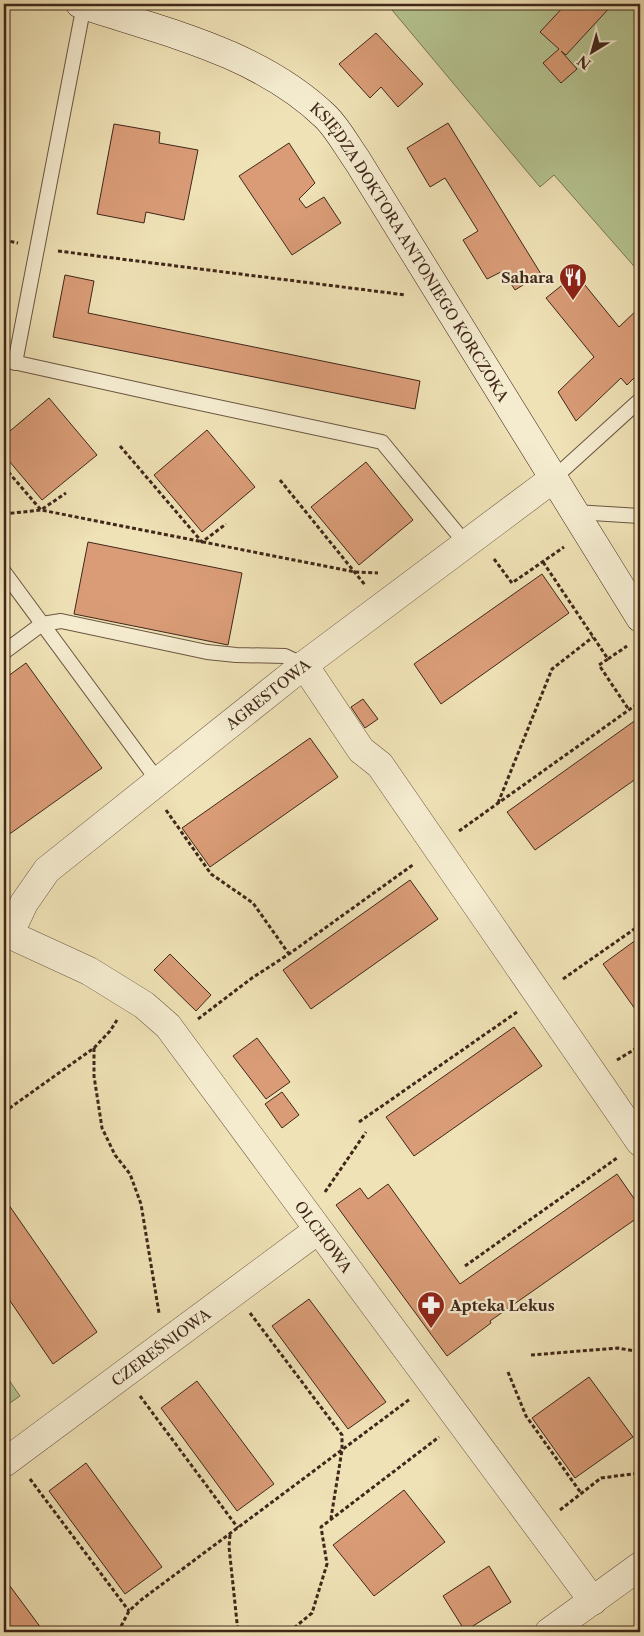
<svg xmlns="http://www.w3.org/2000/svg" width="644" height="1636" font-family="'Libre Caslon Text',serif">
<rect width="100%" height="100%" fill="#efe2b6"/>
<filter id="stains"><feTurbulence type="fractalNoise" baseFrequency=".004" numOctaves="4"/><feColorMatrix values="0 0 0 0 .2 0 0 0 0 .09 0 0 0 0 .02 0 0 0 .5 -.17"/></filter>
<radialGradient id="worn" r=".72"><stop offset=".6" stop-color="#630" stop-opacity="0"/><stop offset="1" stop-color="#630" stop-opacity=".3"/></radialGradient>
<g fill="#b5c491" stroke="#7a7656">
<polygon points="387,4 640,4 640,273 554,175 540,187"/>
<polygon points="4,1373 20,1396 4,1407"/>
</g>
<g fill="#d99c77" stroke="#40271a">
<polygon points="566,4 613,4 566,55 561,51 577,69 561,83 543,63 559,49 540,32"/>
<polygon points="376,33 423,84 398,107 381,87 370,98 339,64"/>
<polygon points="448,123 541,274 515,290 503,271 487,279 463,240 478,231 445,178 430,187 407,148"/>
<polygon points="114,124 160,132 159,143 198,150 184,220 146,212 144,223 97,214"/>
<polygon points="289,143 315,183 299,199 306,208 324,197 341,223 292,255 239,176"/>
<polygon points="576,274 619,327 640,307 640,372 627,385 621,378 576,421 558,392 594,357 546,298"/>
<polygon points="65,275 94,281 88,313 420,381 415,409 53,337"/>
<polygon points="49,398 97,455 42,500 4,455 4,436"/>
<polygon points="207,430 255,487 202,532 154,475"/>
<polygon points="366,462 413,520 359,565 311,507"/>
<polygon points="88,542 242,573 228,645 74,614"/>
<polygon points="542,574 569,613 441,704 414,664"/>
<polygon points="26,663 102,768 4,838 4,679"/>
<polygon points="363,699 378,719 365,728 351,707"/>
<polygon points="640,717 640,776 535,850 507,812"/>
<polygon points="310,738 338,777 210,867 182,828"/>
<polygon points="410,880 438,919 311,1009 283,970"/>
<polygon points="640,937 640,1016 603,964"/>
<polygon points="170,954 211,995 196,1011 154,970"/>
<polygon points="514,1027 542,1066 414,1156 386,1117"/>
<polygon points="257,1038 290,1082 266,1099 233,1056"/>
<polygon points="282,1092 299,1115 282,1128 265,1104"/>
<polygon points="617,1174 640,1207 640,1216 490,1321 491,1323 447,1356 336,1205 360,1188 368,1199 388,1184 460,1284"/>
<polygon points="4,1198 97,1332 53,1364 4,1292"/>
<polygon points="309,1299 386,1402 348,1429 272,1326"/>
<polygon points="589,1377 633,1437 575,1478 532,1418"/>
<polygon points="197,1381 274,1484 237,1511 161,1408"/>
<polygon points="86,1463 162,1567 125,1594 49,1491"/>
<polygon points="404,1490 445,1542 374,1596 333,1545"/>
<polygon points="489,1566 511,1602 465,1631 443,1596"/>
<polygon points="4,1578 44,1632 4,1632"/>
</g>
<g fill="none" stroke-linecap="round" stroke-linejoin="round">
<g stroke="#6c5641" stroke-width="16">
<g id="lane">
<polyline points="4,360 176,398 382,442 466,544"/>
<polyline points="15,363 81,20 86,6"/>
<polyline points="554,478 640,400"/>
<polyline points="575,512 640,516"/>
<polyline points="4,572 158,781"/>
<polyline points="4,652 42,624 61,621 207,652 236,655 285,656 304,665"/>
</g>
</g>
<g stroke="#6c5641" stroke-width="29">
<g id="street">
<polyline points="304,665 361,750 380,765 640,1142"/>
<path id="s1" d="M4,932l85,39 55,34 24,21 425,575"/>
<path id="s2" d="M9,935l15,-32 23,-33 257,-205 250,-187"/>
<path id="s3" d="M4,1463l314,-233"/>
<polyline points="549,1632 640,1566"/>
</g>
</g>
<g stroke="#40271a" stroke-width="29">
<g id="secondary">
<path id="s4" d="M80,4c85,28 180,49 246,113 12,12 21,29 31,43l283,458"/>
</g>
</g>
<g stroke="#40271a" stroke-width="3" stroke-dasharray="4 2.5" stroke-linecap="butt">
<polyline points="4,240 18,243"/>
<polyline points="58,251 406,295"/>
<polyline points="120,446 202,542 226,524"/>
<polyline points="4,467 41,510 66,493"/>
<polyline points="280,480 365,585"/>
<polyline points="4,514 41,510 355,572 378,573"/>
<polyline points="494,559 512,583 564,547"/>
<polyline points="543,562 608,659 599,665 629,710"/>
<polyline points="608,659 627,646"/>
<polyline points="498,803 552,669 593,637"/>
<polyline points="166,810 211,874 253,903 289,954"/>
<polyline points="459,831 640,702"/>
<polyline points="563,979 640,925"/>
<polyline points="198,1019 252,978 289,954 414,864"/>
<polyline points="94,1048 94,1076 102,1128 115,1155 130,1174 141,1204 159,1313"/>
<polyline points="617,1060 640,1046"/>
<polyline points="4,1112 94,1048 110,1031 117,1020"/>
<polyline points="359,1122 517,1012"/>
<polyline points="325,1192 366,1132"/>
<polyline points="465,1266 617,1158"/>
<polyline points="250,1313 342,1435 342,1450 331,1518"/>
<polyline points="531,1355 618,1348 640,1352"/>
<polyline points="508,1372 526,1416 581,1493"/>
<polyline points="140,1396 238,1528"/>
<polyline points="30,1479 129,1611"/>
<polyline points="560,1510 601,1478 640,1473"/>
<polyline points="230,1535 229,1547 238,1632"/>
<polyline points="118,1632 129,1611 141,1600 410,1399"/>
<polyline points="289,1632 312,1613 327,1564 321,1527 439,1437"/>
</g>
<use href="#lane" stroke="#f5ecd0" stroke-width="14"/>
<use href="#street" stroke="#f5ecd0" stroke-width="28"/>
<use href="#secondary" stroke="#f5ecd0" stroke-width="28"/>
</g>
<defs>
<g id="restaurant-pin" transform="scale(1.4375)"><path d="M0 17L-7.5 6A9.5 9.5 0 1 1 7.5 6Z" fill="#8f2418" stroke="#f5ecd0"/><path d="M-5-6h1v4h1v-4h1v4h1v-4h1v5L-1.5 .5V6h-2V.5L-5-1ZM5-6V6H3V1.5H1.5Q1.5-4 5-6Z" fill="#fff"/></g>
<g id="pharmacy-pin" transform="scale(1.4375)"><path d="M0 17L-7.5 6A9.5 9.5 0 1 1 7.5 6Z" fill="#8f2418" stroke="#f5ecd0"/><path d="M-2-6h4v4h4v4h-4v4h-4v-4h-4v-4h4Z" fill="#fff"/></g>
</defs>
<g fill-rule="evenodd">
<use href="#restaurant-pin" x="573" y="277"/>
<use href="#pharmacy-pin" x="431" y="1305"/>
</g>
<g text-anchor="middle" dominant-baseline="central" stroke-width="4.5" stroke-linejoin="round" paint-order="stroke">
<g font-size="15" fill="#40271a" stroke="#f5ecd0">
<text stroke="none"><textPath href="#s4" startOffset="432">KSIĘDZA DOKTORA ANTONIEGO KORCZOKA</textPath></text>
<text stroke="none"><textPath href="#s2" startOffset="358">AGRESTOWA</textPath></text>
<text stroke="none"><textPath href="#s1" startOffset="452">OLCHOWA</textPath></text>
<text stroke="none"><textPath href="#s3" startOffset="195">CZEREŚNIOWA</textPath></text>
</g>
<g font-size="15" font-weight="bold" fill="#40271a" stroke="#f5ecd0" text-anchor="end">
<text x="554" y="277">Sahara</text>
<text x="450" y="1305" text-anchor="start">Apteka Lekus</text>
</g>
</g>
<rect width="644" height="1636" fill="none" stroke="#efe2b6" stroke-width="20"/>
<rect x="5" y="5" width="634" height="1626" fill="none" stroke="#40271a" stroke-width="2.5"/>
<rect x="10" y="10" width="624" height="1616" fill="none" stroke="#40271a"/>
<g transform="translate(592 52) rotate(217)" stroke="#f5ecd0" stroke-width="4" paint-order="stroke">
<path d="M0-4L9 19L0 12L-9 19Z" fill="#40271a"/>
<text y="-8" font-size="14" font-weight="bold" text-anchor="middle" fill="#40271a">N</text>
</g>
<rect width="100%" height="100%" filter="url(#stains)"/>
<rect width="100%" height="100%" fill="url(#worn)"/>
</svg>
